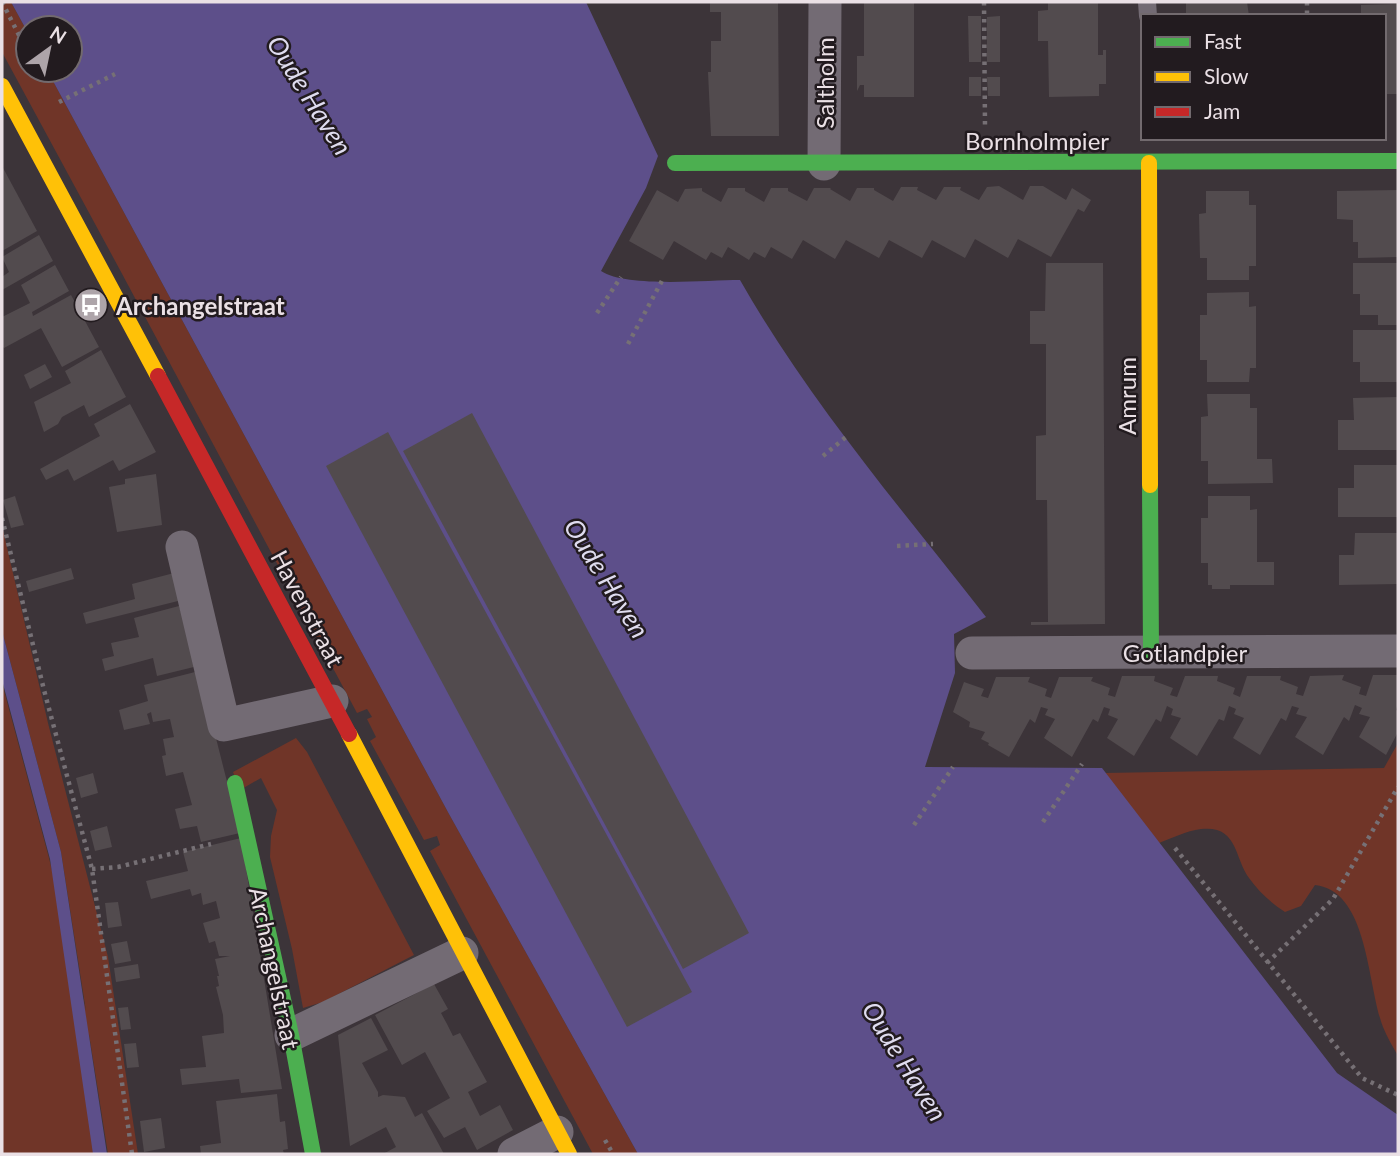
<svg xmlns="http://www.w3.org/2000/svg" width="1400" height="1156" font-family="Lato,sans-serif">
<rect width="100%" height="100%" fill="#3c3439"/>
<g fill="#703528">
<polygon points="2,2 11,2 28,33 28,70 47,70 449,814 638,1154 593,1154 430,851 440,845 437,836 424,840 370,741 376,737 367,719 372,717 367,709 357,713 120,270 2,52"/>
<polygon points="2,526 48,723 108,957 138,1154 108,1154 89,1034 94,1154 2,1154 2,683 49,858 86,1011 61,852 2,631"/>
<polygon points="296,738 307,752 414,955 323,1002 303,1008 292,949 270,857 271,836 277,810 261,778 240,790 233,772"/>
<path d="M1398,743v313c-5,-9 -11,-19 -15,-29 -16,-41 -14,-136 -68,-142l-14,21 -16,6c-14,-9 -26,-20 -36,-34 -15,-21 -11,-53 -48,-49 -15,2 -29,9 -42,14l-54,-70 279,-5z"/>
</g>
<g fill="#5d4f8a">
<path d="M11,2h575l72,154 -12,32 -45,83c26,17 105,9 139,9 69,121 161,228 246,337l-32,17 1,39 -30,94 177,1 235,305 61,42v39h-760l-189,-340 -402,-744h23v-42h-42v5z"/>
<polygon points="2,631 61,852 107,1154 93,1154 50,859 2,680"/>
</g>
<g fill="#524b4e">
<polygon points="710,2 778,2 779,136 711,136 708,72 711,72 711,41 721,41 721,12 710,12"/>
<polygon points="864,2 914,2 914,97 864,97 864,85 860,85 857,91 857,56 864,56"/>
<polygon points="1048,2 1098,2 1098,55 1103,55 1103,50 1106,50 1106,84 1099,84 1099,96 1049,97 1048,41 1038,41 1038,11 1048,10"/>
<polygon points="1186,2 1247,2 1249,16 1186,16"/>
<polygon points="1398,4 1398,94 1384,94 1384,16 1361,16 1361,5"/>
<polygon points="968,16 981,16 981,62 969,62"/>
<polygon points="1000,16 1000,62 987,62 987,17"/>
<rect x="969" y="77" width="12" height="19"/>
<polygon points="987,77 1000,77 1000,96 988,96"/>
<polygon points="2,166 37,231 2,251"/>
<polygon points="999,186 1023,200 1030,186 1043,186 1066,200 1072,188 1091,200 1084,212 1078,209 1051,257 1018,239 1008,258 975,239 965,258 932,240 922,258 889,240 879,258 846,240 835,259 803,240 792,259 771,247 765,258 754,252 749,260 728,247 722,258 711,252 706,260 674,241 663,260 629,241 657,190 678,202 685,189 702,188 702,191 721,202 728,188 745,188 745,191 764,202 771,188 788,188 788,191 807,201 814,188 831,188 830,189 850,201 857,188 874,188 874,190 893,201 901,187 918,187 917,190 936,200 944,187 961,187 960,190 979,200 987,187"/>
<polygon points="1398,190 1398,257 1358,258 1358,242 1353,242 1353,220 1337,219 1337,191"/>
<polygon points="1206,191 1249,191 1249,205 1256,205 1256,266 1249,266 1249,280 1207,280 1207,258 1200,258 1199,214 1206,213"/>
<polygon points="39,235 53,261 2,290 2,277 9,272 2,257"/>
<polygon points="1046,263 1103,263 1105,624 1031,625 1031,622 1048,622 1047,500 1036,500 1036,436 1046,435 1046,344 1030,344 1030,311 1045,311"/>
<polygon points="1353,263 1398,263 1398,325 1378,325 1378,315 1360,315 1360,294 1353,294"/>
<polygon points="55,265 69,291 32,312 33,316 71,295 99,347 62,367 41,328 4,348 2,346 2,317 30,303 21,285"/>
<polygon points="1249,292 1249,307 1256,306 1256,368 1250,368 1249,382 1207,382 1207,360 1200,360 1200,315 1207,315 1207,293"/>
<polygon points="1353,330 1398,330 1398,382 1360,382 1360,362 1353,362"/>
<polygon points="101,350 126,397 89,417 84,405 62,417 58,424 44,432 34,402 71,383 65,371"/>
<polygon points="45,364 52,377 30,389 24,375"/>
<polygon points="1207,394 1250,394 1250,408 1257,408 1257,459 1272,459 1273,483 1208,484 1208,461 1201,461 1201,417 1208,416"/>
<polygon points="1398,397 1398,450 1338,450 1338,420 1354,420 1353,398"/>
<polygon points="130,404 156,452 119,471 113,460 74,481 68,469 46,480 40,469 100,436 94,424"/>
<polygon points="472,413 749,933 683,969 403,451"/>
<polygon points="388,432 692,992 627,1027 326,466"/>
<polygon points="1354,465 1398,465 1398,517 1338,517 1338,488 1354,488"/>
<polygon points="156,474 162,525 117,532 109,487 125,484 125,479"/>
<polygon points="15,496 24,525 11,528 3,500"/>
<polygon points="1208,496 1250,496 1250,510 1257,509 1257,562 1274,562 1274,585 1230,585 1230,589 1212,589 1212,585 1208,585 1208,563 1201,563 1201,518 1208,518"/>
<polygon points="1355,533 1398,533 1398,584 1339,585 1339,555 1354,555"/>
<polygon points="71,568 74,579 29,592 26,581"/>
<polygon points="174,573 182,600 86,624 83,613 135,599 132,584"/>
<polygon points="179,606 198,666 157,676 153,658 105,671 102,659 114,656 111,643 139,637 134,618"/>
<polygon points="199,671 240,833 201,842 197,826 180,829 175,809 192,805 183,772 166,776 162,756 166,755 163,739 174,737 170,719 153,722 151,712 147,714 150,724 124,730 119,710 148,701 144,685"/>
<polygon points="1344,675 1342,680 1361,687 1359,694 1366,696 1373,675 1398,675 1398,703 1396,710 1398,711 1398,732 1386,755 1359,737 1370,717 1359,714 1362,708 1355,705 1349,721 1344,717 1323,755 1295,737 1307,717 1296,714 1299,708 1292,706 1286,721 1281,718 1260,755 1233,738 1244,718 1234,714 1236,709 1229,706 1224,721 1219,719 1197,756 1170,738 1181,718 1171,715 1173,709 1167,706 1161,722 1156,719 1134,756 1107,738 1118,719 1108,715 1110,709 1104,707 1098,722 1093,719 1072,757 1044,738 1055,719 1045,715 1048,709 1041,707 1035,723 1030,719 1009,757 988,745 989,743 981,739 985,732 969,727 970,722 953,712 964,682 984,689 981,696 988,698 996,677 1030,677 1028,682 1047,689 1045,696 1051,698 1059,677 1093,677 1091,681 1110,688 1108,695 1115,697 1122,676 1155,676 1154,681 1173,688 1170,695 1177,697 1185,676 1218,676 1217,681 1235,688 1233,694 1240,697 1247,676 1281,676 1280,680 1298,687 1296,694 1303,696 1310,676"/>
<polygon points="93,773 98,793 81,798 76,778"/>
<polygon points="107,826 112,847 95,851 90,831"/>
<polygon points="241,838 282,1089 241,1093 239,1079 182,1085 180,1069 206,1067 202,1036 224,1033 223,1015 216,987 219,986 217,976 219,976 215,959 230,956 219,956 215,941 209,943 203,923 220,918 216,901 203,905 201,893 192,896 190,889 151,899 146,881 188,871 183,852"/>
<polygon points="118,902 122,926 108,928 105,903"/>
<polygon points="127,941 131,961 115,964 111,944"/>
<polygon points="138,964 140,978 116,982 114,968"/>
<polygon points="434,984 448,1009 441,1013 447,1024 453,1036 460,1033 487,1082 468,1092 480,1116 500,1105 513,1130 477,1150 465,1127 444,1138 427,1111 450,1098 425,1052 402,1065 375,1015"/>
<polygon points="128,1007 131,1029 121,1030 118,1008"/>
<polygon points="371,1018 388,1050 362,1063 378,1092 378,1097 383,1095 405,1097 415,1117 422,1113 444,1154 383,1154 396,1147 386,1127 350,1146 338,1035"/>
<polygon points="136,1043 139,1067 127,1068 124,1044"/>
<polygon points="277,1094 280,1122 285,1121 288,1149 283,1150 284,1154 201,1154 200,1146 221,1143 216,1101"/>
<polygon points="161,1118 165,1148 144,1152 140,1121"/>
</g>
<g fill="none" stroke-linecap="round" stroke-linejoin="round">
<g stroke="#767075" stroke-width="4.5" stroke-dasharray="3.5 5" stroke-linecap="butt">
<polyline points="2,2 21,39 25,57"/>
<polyline points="984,2 985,127"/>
<polyline points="1307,2 1307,16"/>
<polyline points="59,102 115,74"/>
<polyline points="597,313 621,277"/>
<polyline points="628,344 664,277"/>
<polyline points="823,456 846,437"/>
<polyline points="2,518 44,690 92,869 132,1154"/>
<polyline points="897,546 933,544"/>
<polyline points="1043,822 1082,764"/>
<polyline points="914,825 953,767"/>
<polyline points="1175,848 1362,1078 1398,1095"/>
<polyline points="92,869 118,867 211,844"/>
<polyline points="1267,963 1333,899 1398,787"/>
<polyline points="605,1140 613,1154"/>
</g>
<polyline stroke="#736b74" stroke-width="18" points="1147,2 1148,16"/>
<g stroke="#736b74" stroke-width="33">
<polyline points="824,164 825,2"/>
<polyline points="182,547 224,725 332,701"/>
<polyline points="972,653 1398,651"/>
<polyline points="291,1035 462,953"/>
<polyline points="514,1154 557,1132"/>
</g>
<g stroke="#4caf50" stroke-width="16">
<polyline points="675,163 1398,161"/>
<polyline points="1150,485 1151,653"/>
<polyline points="235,783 291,1035 313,1154"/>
</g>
<g stroke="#ffc107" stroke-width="16">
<polyline points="2,86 158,376"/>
<polyline points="1149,163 1150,485"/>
<polyline points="349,734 569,1154"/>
</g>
<polyline stroke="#c62828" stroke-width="16" points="158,376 349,734"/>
</g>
<defs>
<g id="bus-disc" transform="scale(1.75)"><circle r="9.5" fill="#ada4a9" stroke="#221b1f"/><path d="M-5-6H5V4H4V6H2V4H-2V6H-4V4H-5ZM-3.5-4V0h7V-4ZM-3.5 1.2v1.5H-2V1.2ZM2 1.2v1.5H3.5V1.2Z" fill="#fff"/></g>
</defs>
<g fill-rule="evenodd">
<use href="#bus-disc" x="91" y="305"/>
</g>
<g text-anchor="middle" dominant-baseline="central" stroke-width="5" stroke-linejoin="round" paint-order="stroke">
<g font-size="24" fill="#eae0e5" stroke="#221b1f">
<text transform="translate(824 83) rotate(-90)">Saltholm</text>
<text x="1037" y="140">Bornholmpier</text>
<text transform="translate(1126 396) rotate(-90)">Amrum</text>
<text transform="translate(308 608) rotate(62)">Havenstraat</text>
<text x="1185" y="652">Gotlandpier</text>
<text transform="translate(275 968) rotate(78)">Archangelstraat</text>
</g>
<g font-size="24" font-weight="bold" fill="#eae0e5" stroke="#221b1f" text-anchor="start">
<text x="116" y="305">Archangelstraat</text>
</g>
<g font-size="26" font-style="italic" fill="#dfdcef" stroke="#221b1f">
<text transform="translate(310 95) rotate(58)">Oude Haven</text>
<text transform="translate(607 578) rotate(58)">Oude Haven</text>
<text transform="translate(905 1061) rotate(58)">Oude Haven</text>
</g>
</g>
<rect width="1400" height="1156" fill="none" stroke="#eae0e5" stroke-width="7"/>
<rect x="1141" y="14" width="245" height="126" fill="#221b1f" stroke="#726a6e" stroke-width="2"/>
<rect x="1155" y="37" width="35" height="10" fill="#4caf50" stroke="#726a6e" stroke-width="2"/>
<text x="1204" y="49" font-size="21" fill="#eae0e5">Fast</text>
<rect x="1155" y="72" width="35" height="10" fill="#ffc107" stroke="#726a6e" stroke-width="2"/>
<text x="1204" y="84" font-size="21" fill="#eae0e5">Slow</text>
<rect x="1155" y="107" width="35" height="10" fill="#c62828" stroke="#726a6e" stroke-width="2"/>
<text x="1204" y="119" font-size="21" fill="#eae0e5">Jam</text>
<g transform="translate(49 49) rotate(33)"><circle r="33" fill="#221b1f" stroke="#726a6e" stroke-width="2"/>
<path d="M0-5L12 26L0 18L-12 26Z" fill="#ada4a9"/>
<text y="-10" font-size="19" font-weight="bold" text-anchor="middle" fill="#eae0e5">N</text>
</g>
</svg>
